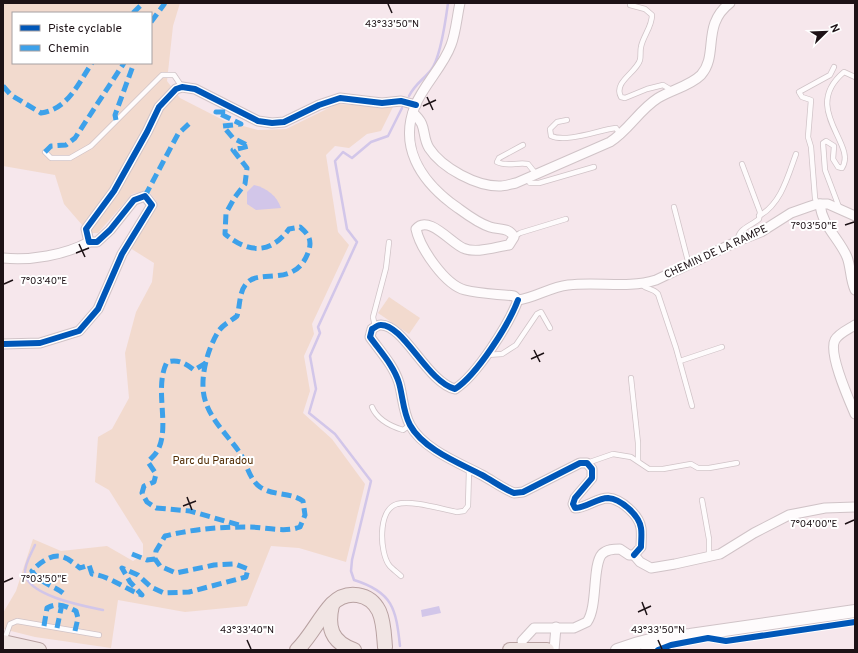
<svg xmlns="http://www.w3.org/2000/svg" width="858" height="653" font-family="Overpass,sans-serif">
<rect width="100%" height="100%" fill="#f6e7ec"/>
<g fill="#f2dace" fill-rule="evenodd">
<path d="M3,3h177l-7,23 -6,55 13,17 45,23 33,9 28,-1 51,-25 56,3 -12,24 -14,3 -18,14 -14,-2 -9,9 12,77 11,13 -37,79 2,10 -10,22 6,35 -7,22 29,26 33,45 -19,78 -47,-14 -28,-2 -24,60 -62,6 -67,-12 -7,48 -76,-11 -32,-8v-16l13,-22 17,-52 28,12 46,-5 26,15 10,-6v-11l-34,-54 -14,-8 3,-45 14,-8 17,-31 -4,-45 11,-41 16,-30 2,-19 -24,-15 27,-46 -9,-12 -16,4 -34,39h-9l-25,-29 -9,-29 -52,-9zM13,13h138v50h-138z"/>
<polygon points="389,297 420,318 409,334 378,313"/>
</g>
<g fill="#d2c6e9">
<path d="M254,185c13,3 23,11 27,23l-25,2 -9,-6v-12z"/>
<polygon points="439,606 441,613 422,617 421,610"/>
</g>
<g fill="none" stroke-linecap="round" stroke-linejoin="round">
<g stroke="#d2c6e9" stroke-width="2.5">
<path d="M409,96c6,-12 14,-16 22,-26 9,-11 15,-52 17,-67"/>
<path d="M35,545c-4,9 -11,20 -10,29 4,22 59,32 78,36"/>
<path d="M400,646c-4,-37 -7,-54 -46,-66l-3,-9 1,-11 19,-79 -36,-47 -26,-21 7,-24 -6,-33 10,-23 -2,-6 39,-85 -10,-13 -12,-68 8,-9 9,6 19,-16 17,-6 14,-28"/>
</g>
<g stroke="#d0c3c7" stroke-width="6">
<g id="service">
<path d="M630,5l15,4 7,6c0,12 -9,21 -11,32 -1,4 0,9 -1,13 -4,13 -27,22 -19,37l4,1 22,-9 16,-4 10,6"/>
<path d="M567,120l-10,2 -7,7 1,7c16,7 48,-6 65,-8l5,8"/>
<path d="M523,145l-24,13 -2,4c9,5 21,0 31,2l8,10"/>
<polyline points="45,152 51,158 70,158 91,146 162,75 174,75 182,87"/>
<polyline points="526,178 530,183 539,183 594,167"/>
<polyline points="817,204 815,198 811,147 808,137 811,100 802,97 799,92 830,75 834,67"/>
<polyline points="674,207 689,265"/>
<path d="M839,207l-14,-37 -2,-27 3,-2 8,5 -1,13 5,8 4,1c16,-24 -42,-59 2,-96l11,5"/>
<path d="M759,216c22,-12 29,-40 37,-62"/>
<polyline points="514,237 520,233 566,219"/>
<path d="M738,241c-1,-12 13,-15 21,-22l1,-7 -18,-48"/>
<path d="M642,285c5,5 11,3 16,9l18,54 16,58"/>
<polyline points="375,327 373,317 386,268 389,242"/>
<polyline points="486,355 502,354 516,345 537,314 541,312 550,328"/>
<polyline points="680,361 722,347"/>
<polyline points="631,378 638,443 638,461"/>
<path d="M372,407c5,12 18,19 31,23l7,-5"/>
<polyline points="587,463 613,454 631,457 649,469 663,469 691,464 698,468 709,468 737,463"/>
<polyline points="702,500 709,539 709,557"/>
<path d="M401,576c-4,-4 -9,-7 -12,-11 -9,-12 -12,-55 8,-61 15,-4 44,5 60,8l7,-1 4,-5 1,-36"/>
<polyline points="4,641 10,624 17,621 99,635"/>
</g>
</g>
<g stroke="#d0c3c7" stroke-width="11">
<g id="minor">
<path d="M460,3c-3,13 -4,29 -9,42 -8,22 -27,39 -36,61 -16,40 5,73 36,97 13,9 24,19 39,24 9,3 19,0 24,10l-5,8c-14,2 -33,9 -46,3 -12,-5 -35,-34 -47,-19 4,19 29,56 49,61 15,4 33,4 49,6l4,4"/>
<path d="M413,113c15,13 8,21 16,35 13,20 48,39 72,38 4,0 10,-2 15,-3l94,-41c19,-12 29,-32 48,-44 13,-8 32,-12 43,-23 18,-20 0,-50 29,-72"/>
<path d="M820,204c2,22 19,34 27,53 4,10 3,22 8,33"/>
<path d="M3,258c27,3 62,-3 86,-16"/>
<path d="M518,300c-9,24 -41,75 -63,89 -28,-7 -52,-66 -75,-64 -2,0 -6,3 -8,4l-2,8c10,14 24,29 29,46 4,14 4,29 11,42 13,24 49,38 72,50 11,6 20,13 32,18l9,-1 57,-29h7l5,6v9l-17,20 -2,6 2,4c11,0 22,-10 33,-10 13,1 31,17 33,30 1,6 0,13 0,19l-7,8"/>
<path d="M518,300c17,-2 32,-13 50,-15 30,-4 59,4 88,-5l82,-39 23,-9 30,-19 17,-6 9,-3h11l27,12"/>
<path d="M855,325c-6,4 -16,8 -20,15 -7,13 14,60 20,74"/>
<polyline points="3,344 40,343 79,331 98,309 122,254 152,205 145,196 134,200 110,230 97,242 89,242 86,229 114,191 147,132 159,107 176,89 182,87 195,89 258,121 272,123 284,122 319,105 340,98 382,103 401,101 416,105"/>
<polyline points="634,555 640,562 651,568 675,564 720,554 754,533 789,515 825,508 855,507"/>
<path d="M522,641l12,-13h40l13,-6c11,-15 5,-57 15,-68 5,-5 12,-5 18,-5l9,6h5"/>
<polyline points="554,650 556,627"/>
</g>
</g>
<g stroke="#d0c3c7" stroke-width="14">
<g id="secondary">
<path d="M617,650c24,-9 47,-14 73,-15l165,-24"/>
<polyline points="647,650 670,643"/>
</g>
</g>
<g stroke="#b8a1a1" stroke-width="16">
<g id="primary">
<path d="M332,605c-5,22 -1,37 22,45"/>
<polyline points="3,642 39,650"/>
<path d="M297,650c14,-14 22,-32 35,-46 15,-15 38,-11 47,7 5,11 5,25 6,36"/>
<polyline points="510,650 547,650"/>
</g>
</g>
<use href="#service" stroke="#fefbfc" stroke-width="4.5"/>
<use href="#minor" stroke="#fefbfc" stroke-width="9"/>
<use href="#secondary" stroke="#fefbfc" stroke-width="12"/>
<use href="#primary" stroke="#f1e5e4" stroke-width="14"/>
<g stroke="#3da1ea" stroke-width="5" stroke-dasharray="10 5" stroke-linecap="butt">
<polyline points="133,13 143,3"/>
<polyline points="151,22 165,3"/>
<path d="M3,86l8,9 30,18c27,-4 37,-29 51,-50"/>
<polyline points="116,120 115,115 134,63"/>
<polyline points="45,152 51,146 66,145 75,138 124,63"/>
<polyline points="145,196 178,134 192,121"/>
<path d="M206,363l-12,7c-9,-7 -16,-11 -27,-8 -14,27 5,68 -11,91 -2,3 -6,6 -8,9l8,12 -2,8 -10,4 -2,7 5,9 9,6 34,3 49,14"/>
<polyline points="132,554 147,560 155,559"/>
<path d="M63,593c-10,-8 -24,-10 -31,-22 7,-8 20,-18 31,-14 6,2 12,7 17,11l9,-3 3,9c18,2 33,15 50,21l-12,-13 -8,-14 16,7 13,12 13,6 25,-1 57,-15 2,-8 -13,-5 -21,1 -38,8 -16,-7 -5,-7 1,-8 9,-15c28,-7 54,-9 83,-9 17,0 36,6 52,0l5,-12 -2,-14c-13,-9 -30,-5 -43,-14 -11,-8 -13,-23 -20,-34 -11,-16 -28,-32 -34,-50 -8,-21 1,-53 12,-71 4,-7 13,-11 19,-16 3,-9 2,-24 9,-32 13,-17 50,6 63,-34 3,-11 -1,-16 -9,-23l-11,2c-19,26 -41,24 -64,5l1,-21 9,-16 10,-13 2,-16 -14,-18 16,-4 -16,-8 -10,-12 18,-2 -25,-12h10"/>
<path d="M44,626l3,-18c11,-6 18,-2 29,3l2,7 -3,13"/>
<polyline points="57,628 62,604"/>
</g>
<g stroke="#fff" stroke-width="8">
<g id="cycleway">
<path d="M518,300c-9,24 -41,75 -63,89 -28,-7 -52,-66 -75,-64 -2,0 -6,3 -8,4l-2,8c10,14 24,29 29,46 4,14 4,29 11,42 13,24 49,38 72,50 11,6 20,13 32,18l9,-1 57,-29h7l5,6v9l-17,20 -2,6 2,4c11,0 22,-10 33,-10 13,1 31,17 33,30 1,6 0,13 0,19l-7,8"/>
<polyline points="3,344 40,343 79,331 98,309 122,254 152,205 145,196 134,200 110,230 97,242 89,242 86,229 114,191 147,132 159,107 176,89 182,87 195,89 258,121 272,123 284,122 319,105 340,98 382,103 401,101 416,105"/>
<polyline points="658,650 671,645 708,638 726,641 855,622"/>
</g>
</g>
<use href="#cycleway" stroke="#0057b8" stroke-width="6"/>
</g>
<path fill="none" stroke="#1d1216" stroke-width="1.5" d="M388,4l4,9M427,97l6,13M423,106l13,-6M845,225l9,-3M79,244l6,13M76,253l13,-5M4,284l9,-4M534,350l6,12M531,359l13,-6M187,497l5,13M183,506l13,-5M845,524l9,-4M4,582l9,-4M642,602l5,13M638,612l13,-6M247,640l4,9M658,640l4,9"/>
<g text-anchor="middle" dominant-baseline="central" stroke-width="4" stroke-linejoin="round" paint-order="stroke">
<g font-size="11" fill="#1d1216" stroke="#fff">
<text transform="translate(716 252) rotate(-25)">CHEMIN DE LA RAMPE</text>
</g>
<g font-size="11" fill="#502a00" stroke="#fff">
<text x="213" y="461">Parc du Paradou</text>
</g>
</g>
<g font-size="10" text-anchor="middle" fill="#1d1216" stroke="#fff" stroke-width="4" stroke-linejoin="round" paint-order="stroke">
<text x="392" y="27">43°33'50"N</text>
<text x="814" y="229">7°03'50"E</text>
<text x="44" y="284">7°03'40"E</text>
<text x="814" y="527">7°04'00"E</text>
<text x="44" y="582">7°03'50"E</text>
<text x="247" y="633">43°33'40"N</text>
<text x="658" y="633">43°33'50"N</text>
</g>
<rect width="858" height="653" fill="none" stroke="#1d1216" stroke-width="8"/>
<rect x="12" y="12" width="140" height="52" fill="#ffffff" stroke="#a5a0a2"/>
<rect x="20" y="25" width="20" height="6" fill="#0057b8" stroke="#a5a0a2"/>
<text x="48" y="32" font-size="12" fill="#1d1216">Piste cyclable</text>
<rect x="20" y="45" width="20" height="6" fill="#3da1ea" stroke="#a5a0a2"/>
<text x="48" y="52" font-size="12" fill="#1d1216">Chemin</text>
<g transform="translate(826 32) rotate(67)" stroke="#ffffff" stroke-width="3" paint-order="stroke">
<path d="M0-3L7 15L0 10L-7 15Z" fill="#1d1216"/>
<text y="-6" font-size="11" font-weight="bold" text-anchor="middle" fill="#1d1216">N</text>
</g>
</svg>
